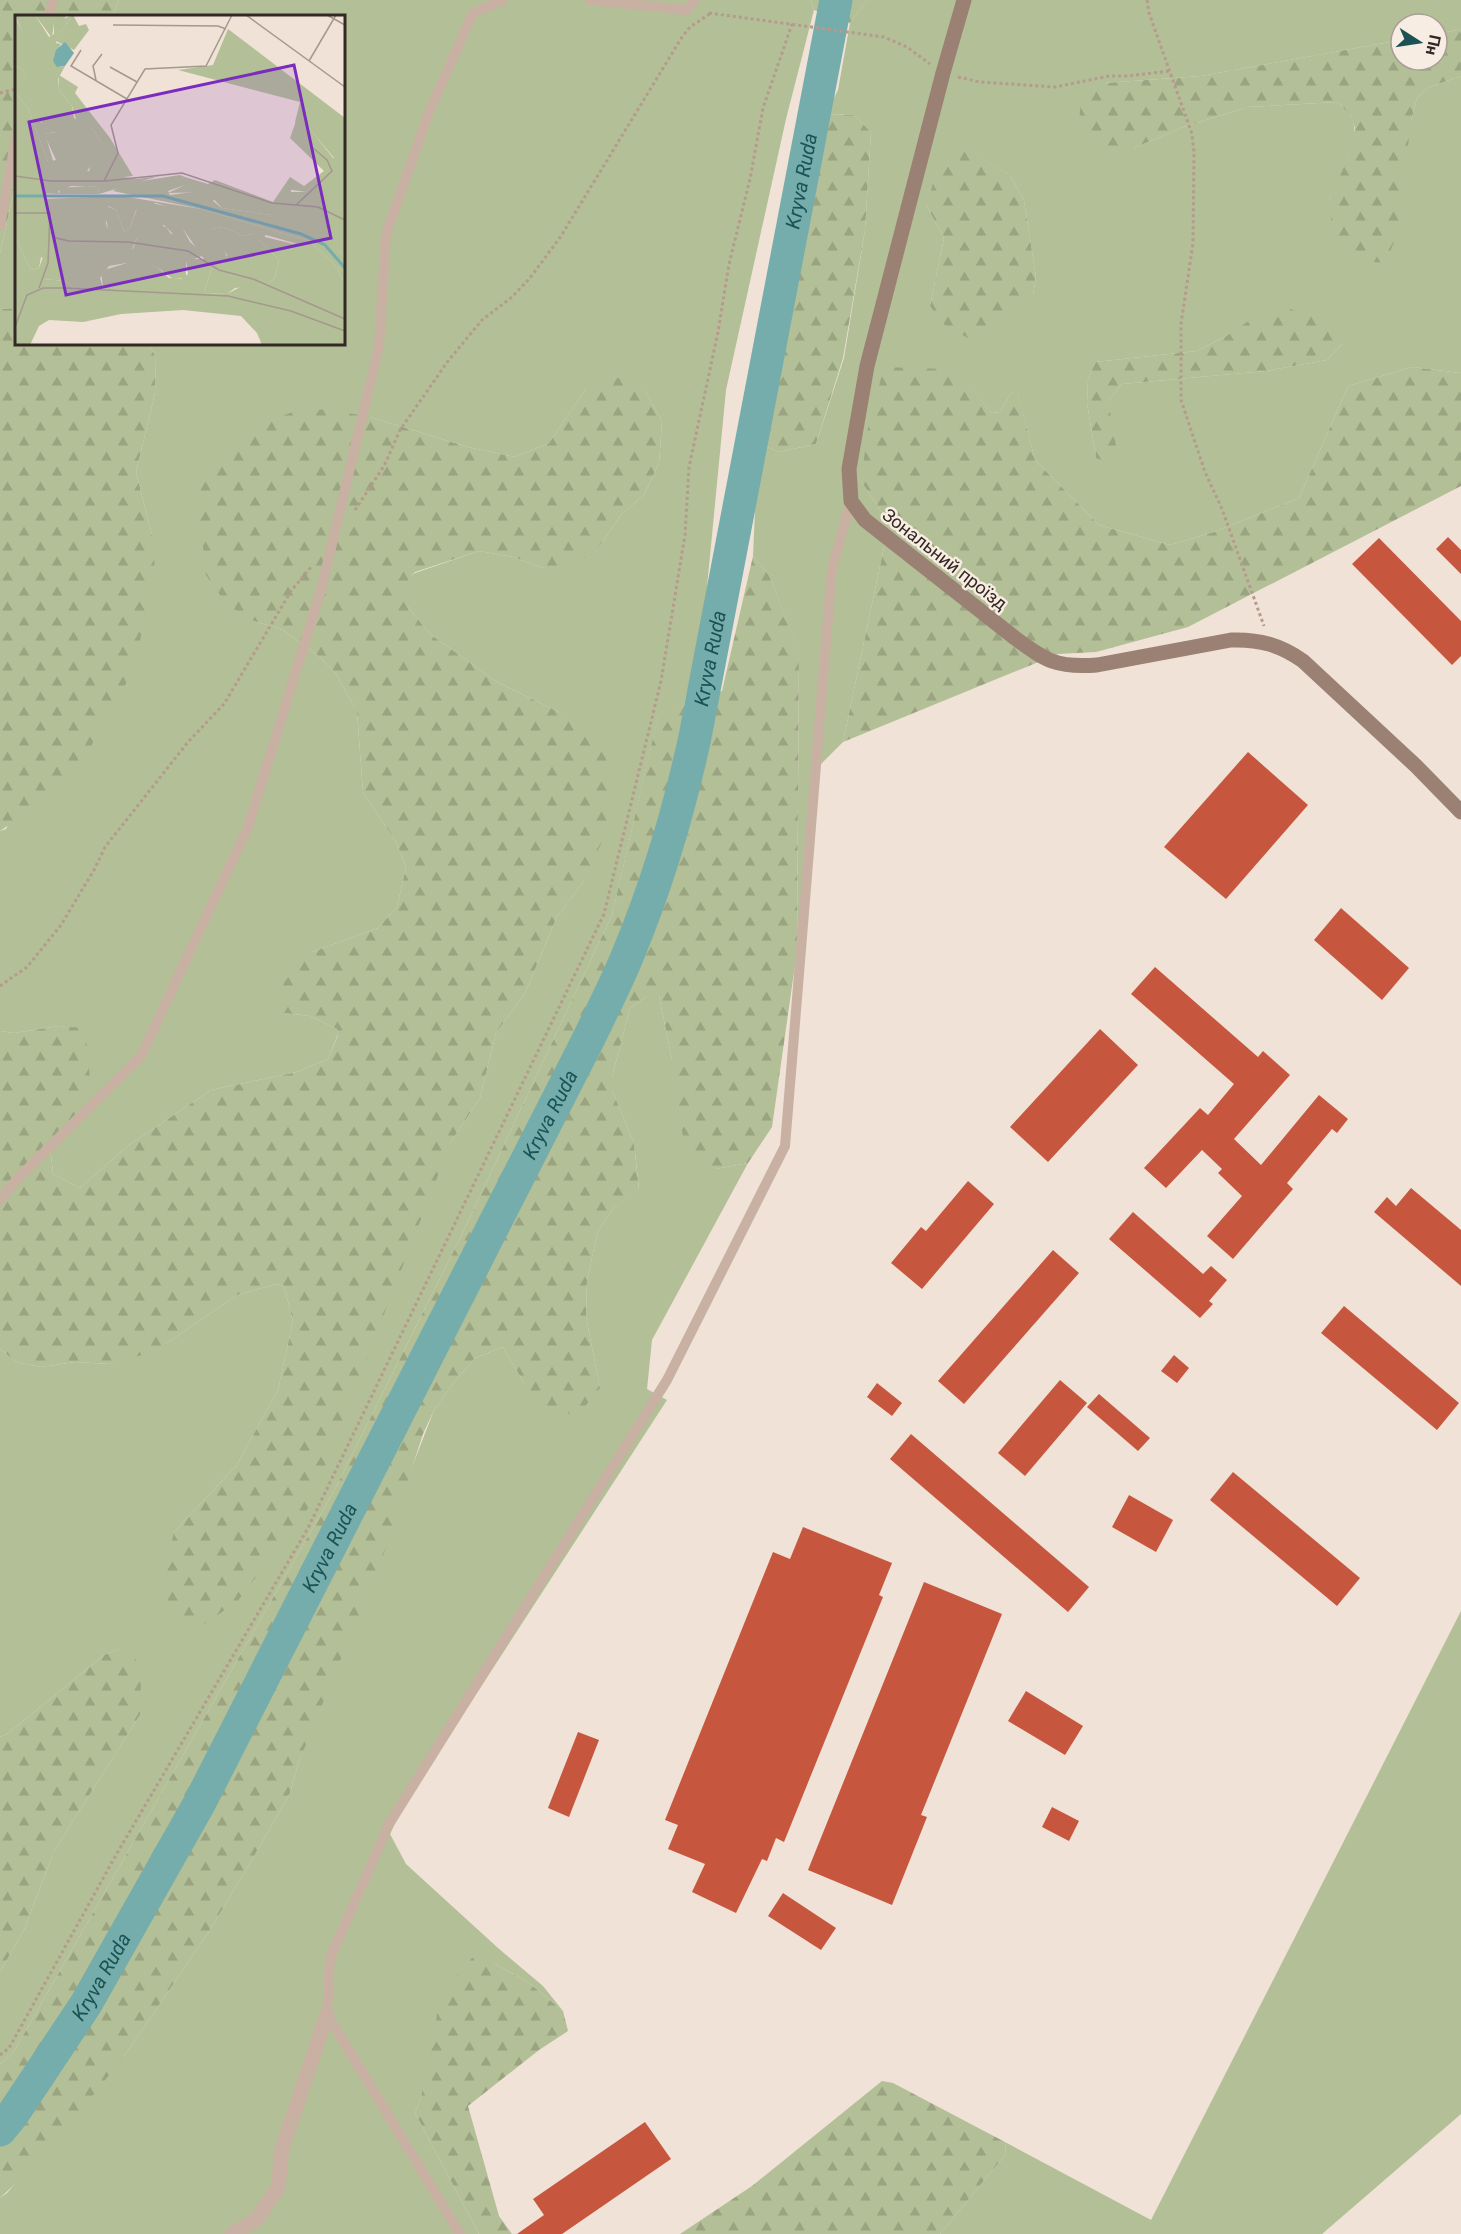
<svg xmlns="http://www.w3.org/2000/svg" width="1461" height="2234" font-family="Roboto,sans-serif">
<defs>
<pattern id="forest-firs" width="22" height="20" patternUnits="userSpaceOnUse" patternTransform="scale(1.5)"><rect width="22" height="20" fill="#b3bf96"/><path d="M5 1l3.5 6h-7zM16 11l3.5 6h-7z" fill="#9aa481"/></pattern>
</defs>
<rect width="100%" height="100%" fill="#f0e2d6"/>
<g fill="#b3bf96" fill-rule="evenodd">
<polygon points="119,0 811,0 814,10 786,119 726,390 704,618 684,706 658,717 612,915 462,1234 335,1489 13,2053 0,2064 0,1972 24,1930 54,1851 140,1715 119,1649 104,1655 7,1734 0,1737 0,1349 16,1362 41,1367 75,1362 110,1364 167,1343 237,1295 277,1284 284,1286 293,1321 278,1390 236,1466 174,1532 170,1616 451,1142 480,1098 496,1033 525,993 557,917 584,881 561,713 497,682 430,634 408,607 408,578 415,573 479,551 513,557 543,568 596,551 621,515 644,495 659,463 662,421 645,391 587,387 549,443 515,457 468,447 370,417 254,621 283,630 321,658 336,674 357,712 363,792 396,842 406,867 397,907 378,928 312,952 284,1013 310,1016 337,1029 338,1034 328,1059 297,1072 211,1090 129,1145 80,1188 53,1174 50,1146 85,1029 59,1026 14,1033 0,1031 0,831 6,829 152,535 136,472 155,393 156,357 148,344 344,344 344,16 109,16 113,14"/>
<path d="M867,0h594v29l-24,5v-10h-36v16l-200,36 -96,7 29,65 47,-20 66,-21 91,-5c4,5 10,9 13,14 12,21 -12,65 -22,84l82,-79 6,-23 10,-10 34,-12v297l-49,-6 -64,19 -49,112 -85,34 -44,13 -71,-20 -64,-65 -18,-69 -6,2 -11,19 -8,1 -27,-31 -104,99 28,42 -46,219 -32,32 -14,177 2,-299 -30,-77 -16,-19 5,-113 21,9 37,-8 28,-86 21,-128 6,-98 -17,-17 -28,-1 12,-24 12,-67zM955,145l54,29 15,26 12,77 -3,17 -103,12 14,-68 -17,-31zM1228,335l114,9 -15,16 -61,11 -144,13 -14,17 -12,57 -9,-55 1,-23 7,-18 102,-11z"/>
<polygon points="16,182 16,308 0,309 0,253"/>
<polygon points="647,996 659,996 672,1060 716,1169 748,1163 652,1340 647,1389 667,1400 401,1810 390,1834 406,1864 498,1948 543,1986 563,2011 529,1983 494,1963 421,2098 415,2113 479,2234 0,2234 0,2198 7,2193 125,2055 210,1930 253,1858 290,1793 298,1764 434,1410 455,1381 475,1358 503,1347 524,1383 600,1388 586,1317 587,1280 598,1231 614,1208 639,1189 634,1143 612,1090 612,1077 630,1008"/>
<polygon points="1461,1611 1461,2114 1322,2234 940,2234 1006,2154 1005,2142 1151,2220"/>
</g>
<g fill="url(#forest-firs)">
<polygon points="0,0 119,0 113,14 109,16 16,16 16,182 0,253"/>
<polygon points="811,0 867,0 850,23 814,10"/>
<polygon points="1461,29 1461,76 1427,88 1417,98 1411,121 1397,235 1385,263 1355,260 1332,227 1329,200 1349,156 1355,128 1351,116 1338,102 1247,107 1181,128 1134,148 1105,150 1078,131 1081,102 1105,83 1201,76 1401,40 1401,60 1437,60 1437,34"/>
<polygon points="826,114 854,115 871,132 865,230 843,358 816,444 779,452 758,443 789,306"/>
<polygon points="955,144 1009,174 1024,200 1036,277 1033,294 1020,314 968,338 943,324 930,306 944,238 927,207 938,162"/>
<polygon points="1284,307 1321,319 1342,344 1327,360 1266,371 1122,384 1108,401 1117,451 1112,464 1096,458 1087,403 1088,380 1095,362 1197,351 1228,335 1259,314"/>
<polygon points="16,308 16,344 148,344 156,357 155,393 136,472 152,535 155,570 134,669 70,784 0,831 0,309"/>
<polygon points="884,367 945,369 965,381 992,413 1000,412 1011,393 1017,390 1035,460 1099,525 1170,545 1214,532 1299,498 1348,386 1412,367 1461,373 1461,486 1188,627 1096,652 1058,654 843,742 889,523 861,481 868,428"/>
<polygon points="614,376 645,391 662,421 659,463 644,495 621,515 596,551 572,565 543,568 513,557 479,551 415,572 408,579 408,607 430,634 497,682 561,713 591,735 608,760 612,803 603,839 584,881 557,917 525,993 496,1033 480,1098 451,1142 309,1507 237,1602 201,1626 173,1619 170,1616 164,1574 174,1532 236,1466 278,1390 293,1321 284,1286 277,1284 237,1295 167,1343 142,1355 110,1364 75,1362 41,1367 16,1362 0,1349 0,1031 14,1033 59,1026 85,1028 91,1089 76,1122 50,1147 53,1174 80,1188 129,1145 211,1090 297,1072 328,1059 338,1035 337,1029 310,1016 284,1013 283,983 312,952 378,928 397,907 406,867 396,842 363,792 357,712 336,674 321,658 283,630 254,621 227,605 206,575 198,501 205,469 265,422 290,413 326,409 370,417 468,447 515,457 549,443 587,387"/>
<polygon points="753,556 769,575 799,651 797,951 772,1127 748,1163 716,1169 685,1151 672,1060 659,996 647,996 630,1008 612,1077 612,1090 634,1143 639,1190 614,1208 598,1231 587,1280 586,1317 600,1388 577,1416 545,1407 524,1383 503,1347 475,1358 455,1381 434,1410 423,1434 386,1548 298,1764 290,1793 253,1858 210,1930 125,2055 45,2156 0,2198 0,2064 13,2053 335,1489 462,1234 612,915 658,716 722,691"/>
<polygon points="119,1649 135,1657 141,1678 140,1715 54,1851 24,1930 0,1972 0,1737 7,1734 104,1655"/>
<polygon points="472,1958 494,1963 529,1983 563,2011 568,2031 539,2050 468,2106 499,2216 512,2234 479,2234 415,2113 421,2098 441,1994"/>
<polygon points="882,2081 893,2083 1005,2142 1006,2154 940,2234 680,2234 752,2186"/>
</g>
<g fill="none" stroke-linecap="round" stroke-linejoin="round">
<path stroke="#75adac" stroke-width="33" id="s1" d="M0,2130l13,-16 73,-110 113,-200 389,-764c14,-29 29,-58 41,-88 29,-70 50,-141 66,-215l141,-737"/>
</g>
<g fill="#c6573e">
<polygon points="1448,537 1461,550 1461,574 1436,549"/>
<polygon points="1379,538 1461,621 1461,656 1452,665 1352,564"/>
<polygon points="1248,752 1308,805 1226,899 1164,847"/>
<polygon points="1341,908 1409,968 1382,1000 1314,940"/>
<polygon points="1155,967 1258,1057 1263,1051 1290,1075 1234,1139 1261,1165 1319,1095 1348,1119 1337,1133 1332,1129 1287,1183 1293,1189 1233,1259 1207,1236 1242,1196 1218,1173 1222,1169 1202,1150 1166,1188 1144,1168 1200,1108 1208,1115 1234,1084 1131,994"/>
<polygon points="1100,1029 1138,1065 1048,1162 1010,1127"/>
<polygon points="968,1181 994,1204 922,1289 891,1263 921,1227 926,1231"/>
<polygon points="1411,1188 1461,1230 1461,1286 1374,1212 1387,1197 1396,1206"/>
<polygon points="1133,1212 1203,1274 1211,1266 1227,1280 1209,1301 1213,1304 1200,1318 1109,1239"/>
<polygon points="1053,1250 1079,1273 964,1404 938,1381"/>
<polygon points="1344,1306 1459,1403 1437,1430 1321,1333"/>
<polygon points="1174,1355 1189,1368 1177,1383 1161,1371"/>
<polygon points="1060,1380 1087,1403 1025,1476 998,1453"/>
<polygon points="877,1383 902,1403 892,1416 867,1397"/>
<polygon points="1099,1394 1150,1438 1138,1451 1087,1407"/>
<polygon points="911,1434 1089,1587 1068,1612 890,1459"/>
<polygon points="1233,1472 1360,1578 1337,1606 1210,1500"/>
<polygon points="1129,1495 1173,1520 1156,1552 1112,1527"/>
<polygon points="803,1527 892,1563 879,1595 883,1597 784,1842 776,1838 767,1861 762,1859 736,1913 692,1892 705,1864 668,1849 678,1825 665,1820 773,1552 790,1559"/>
<polygon points="924,1582 1002,1614 921,1815 927,1817 892,1905 808,1870"/>
<polygon points="1026,1691 1083,1726 1065,1755 1008,1721"/>
<polygon points="578,1732 599,1740 569,1817 548,1808"/>
<polygon points="1052,1807 1079,1821 1069,1841 1042,1827"/>
<polygon points="783,1893 836,1928 821,1950 768,1916"/>
<polygon points="645,2122 671,2159 562,2234 517,2234 544,2215 533,2199"/>
</g>
<g fill="none" stroke-linecap="round" stroke-linejoin="round">
<g stroke="#b49b8d" stroke-width="3" stroke-dasharray="3 3" stroke-linecap="butt">
<polyline points="1147,0 1149,13 1192,134 1194,152 1193,243 1181,324 1181,400 1205,472 1222,509 1264,626"/>
<polyline points="709,13 884,37 907,47 930,64"/>
<polyline points="958,77 980,82 1055,87 1109,76 1127,76 1170,71"/>
<polyline points="0,93 16,89"/>
<polyline points="355,510 384,466 400,430 448,361 482,320 512,297 530,278 561,236 682,37 690,27 711,13"/>
<polyline points="0,986 27,967 61,925 94,870 105,847 188,742 224,704 291,591 311,567"/>
<polyline points="0,2055 9,2048 116,1855 308,1528 604,914 661,681 685,535 689,467 718,332 729,264 750,179 763,108 792,24"/>
</g>
<g stroke="#c8b1a2" stroke-width="10">
<polyline points="590,0 687,10 695,0"/>
<polyline points="49,16 53,0"/>
<polyline points="0,226 16,138"/>
<polyline points="0,1200 17,1179 141,1056 248,827 321,590 379,346 386,234 429,112 473,13 503,0"/>
<polyline points="460,2234 327,2014 330,1958 389,1824 667,1380 785,1146 832,568 851,501"/>
</g>
<polyline stroke="#c8b1a2" stroke-width="15" points="232,2234 256,2220 278,2188 282,2149 327,2014"/>
<path stroke="#9b8074" stroke-width="15" d="M964,0l-21,73 -76,293 -18,103 2,32 14,19 150,118c31,23 42,30 82,27l134,-25c28,-1 50,5 72,21l113,105 45,46"/>
</g>
<g text-anchor="middle" dominant-baseline="central" stroke-width="5" stroke-linejoin="round" paint-order="stroke">
<g font-size="18" fill="#332825" stroke="#f8ede2">
<text transform="translate(945 559) rotate(38)">Зональний проїзд</text>
</g>
<g font-size="20" font-style="italic" fill="#1b5354" stroke="#f8ede2">
<text stroke="none"><textPath href="#s1" startOffset="2128">Kryva Ruda</textPath></text>
<text stroke="none"><textPath href="#s1" startOffset="1642">Kryva Ruda</textPath></text>
<text stroke="none"><textPath href="#s1" startOffset="1156">Kryva Ruda</textPath></text>
<text stroke="none"><textPath href="#s1" startOffset="670">Kryva Ruda</textPath></text>
<text stroke="none"><textPath href="#s1" startOffset="184">Kryva Ruda</textPath></text>
</g>
</g>
<g transform="translate(15 15)">
<rect width="330" height="330" fill="#f0e2d6"/>
<path d="M8,0h12l14,22 5,-3v-11l19,-8 -15,20 -2,8 5,1 -7,13 5,10 6,-1 -7,13v10l14,17 2,12 18,10 9,14v9l-14,20 50,8 22,-3 -60,18 -1,-7 -11,-1h-16l-13,5 1,3 -44,-2v-100l13,16 20,54 8,-2 -12,-26 12,-2 -18,-12 -15,-50 -8,-5v-48l8,16 19,12zM213,14l117,89v140l-5,-7 -69,-36 -49,-7 -15,-16 -39,1 17,-8v-8l23,7 7,-4 58,22 17,-25 1,15h15l22,-19 6,-15 -24,-29 -15,-7 5,-20 -122,-32 35,-5zM106,181l80,13 108,32 35,32 1,12 -7,-15 -9,-6 -35,-21 -28,-8 -6,6 19,19 -4,18 -8,7 -32,3 -8,6 -23,-1 9,-29 12,-2 2,-7 -16,-26 13,-2 19,9 10,-2 -97,-31 -20,7 -6,18 -6,4 -8,-22 -8,-4 -3,12 2,10 26,21 4,-11 22,-13 7,2 5,7 12,-5 7,13 15,13 -19,7v16l-13,1 -16,-12 -31,-4 -17,3 -9,12 3,11 -28,-1 -10,-7 -21,-2 2,-19 -5,-3 -2,11 -8,2 -16,-33v-37z" fill="#b3bf96"/>
<path d="M0,0h8l14,18 5,12 -3,4 -14,-11zM20,0h31l-2,6 -10,2 -2,15zM58,0l6,11 7,-2 3,6 -15,20 -20,-10zM0,50l8,5 18,53 21,1 -3,7 -14,3 9,30 -6,-2 -20,-54 -13,-16zM44,60l19,12 -3,6 35,45 23,38 -46,5 3,-14 -3,-3 13,-13 1,-9 -9,-14 -14,-3 -6,-19 -14,-17zM281,106l15,9 26,33 -3,6 -28,23 -20,-3 4,-12 14,9 20,-15 -34,-33zM58,150l9,6 -3,6 -20,1 2,-7zM165,160l5,2v8l-17,6 2,4 45,-6 4,6 -6,6 9,7 49,7 35,13 34,23 5,7v16l-36,-33 -108,-32 -88,-18 10,-7zM72,171l11,1 1,7h-40l1,-6zM26,176l6,2 -3,7h-29v-8zM131,187l91,18 17,10 -1,4 -10,2 -19,-9 -13,2 12,15 4,15 -14,5 -9,29 23,1 15,-8 25,-1 8,-7 4,-18 -19,-19 1,-5 49,12 28,22 7,15v60h-83l-5,-12 -16,-17 -58,-6 -62,4 -38,8 -34,-2 -10,6 -9,19h-15v-108l16,33 8,-2 5,-14 5,16 -5,9 21,2 10,7h28l-2,-17 29,-9 27,5 12,11 12,1 7,-5 -2,-15h18l-21,-30 -8,7 -11,-11 -27,13 -8,18 -13,3 -7,-6 -2,-31 -10,-7 -1,-7 8,-3 12,5 8,22 6,-4 8,-22z" fill="#b3bf96"/>
<path d="M50,27l9,11 -9,13 -8,1 -4,-6 3,-11z" fill="#75adac"/>
<path fill="none" stroke="#75adac" stroke-width="3" d="M0,181h148l138,38 24,11 20,23"/>
<path fill="none" stroke="#a4988f" stroke-width="1.5" d="M231,0l99,72M312,0l18,10M98,10l105,1 8,3M66,35l-10,16 56,33M294,46l27,-46M95,52l27,15M81,65l-3,-14 9,-12M0,161l36,5h53l14,-28 -7,-28 34,-56 61,-3 26,-51M90,166l77,-8 90,30 24,2 36,-34 -5,-11 -14,-12M281,190l22,2 27,13M0,198h35l-2,50 -9,25M36,217l5,6 13,3 59,1 60,9 31,19 34,9 92,40M0,312l12,-32 16,-7h22l163,8 63,15 54,20"/>
<path fill="#7b2cbf" fill-opacity="0.15" stroke="#7b2cbf" stroke-width="3" d="M279,50l37,173 -265,57 -37,-173z"/>
<rect width="330" height="330" fill="none" stroke="#332825" stroke-width="3"/>
</g>
<g transform="translate(1419 42) rotate(102)"><circle r="28" fill="#f8ede2" stroke="#a99e96" stroke-width="1.5"/>
<path d="M0-4.5L10 22L0 15L-10 22Z" fill="#1b5354"/>
<text y="-9" font-size="16" font-weight="bold" text-anchor="middle" fill="#332825">Пн</text>
</g>
</svg>
